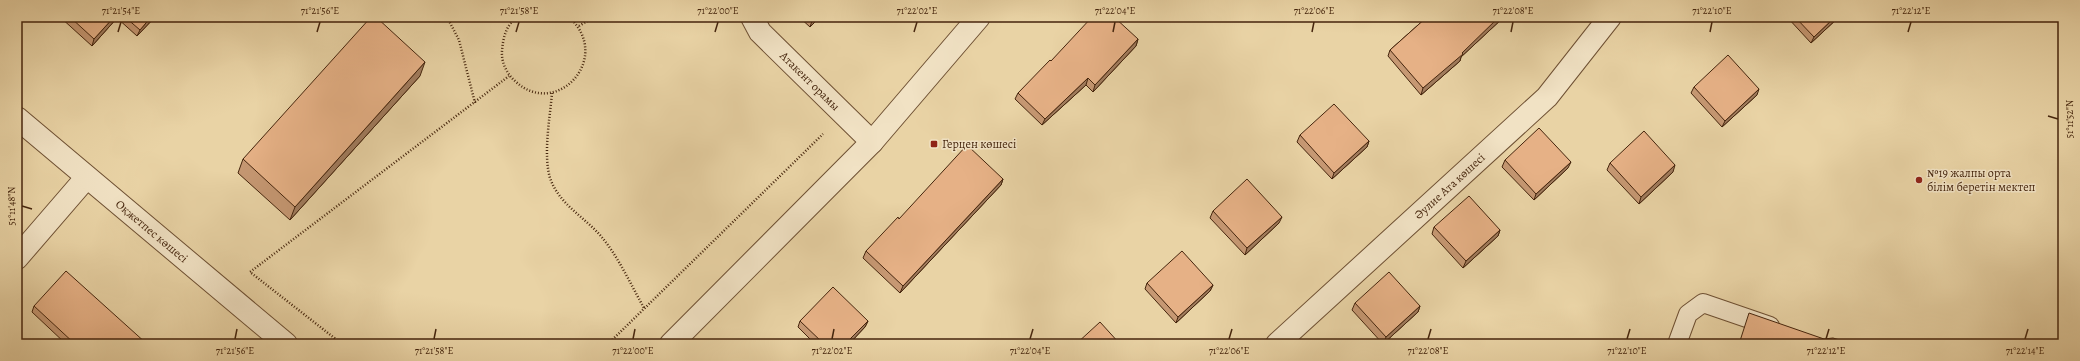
<svg xmlns="http://www.w3.org/2000/svg" width="2080" height="361" font-family="Alegreya,serif">
<rect width="100%" height="100%" fill="#e9d3a5"/>
<filter id="stains"><feTurbulence type="fractalNoise" baseFrequency=".005" numOctaves="4"/><feColorMatrix values="0 0 0 0 .2 0 0 0 0 .09 0 0 0 0 .02 0 0 0 .5 -.17"/></filter>
<radialGradient id="worn" r=".72"><stop offset=".6" stop-color="#630" stop-opacity="0"/><stop offset="1" stop-color="#630" stop-opacity=".3"/></radialGradient>
<g fill="none" stroke-linecap="round" stroke-linejoin="round">
<g stroke="#6e5033" stroke-width="20">
<polyline id="service" points="1677,344 1688,314 1703,303 1770,326"/>
</g>
<g stroke="#6e5033" stroke-width="24">
<g id="minor">
<path id="s1" d="M752,17l8,15 112,110"/>
<polyline points="17,258 86,178"/>
<path id="s2" d="M1277,344l270,-247 63,-80"/>
</g>
</g>
<g stroke="#6e5033" stroke-width="24">
<g id="tertiary">
<path id="s3" d="M17,118l269,226"/>
<polyline points="671,344 872,142 979,17"/>
</g>
</g>
<g stroke="#45250d" stroke-width="2.5" stroke-dasharray="1 2" stroke-linecap="butt">
<polyline points="447,17 459,40 475,103"/>
<polyline points="510,17 514,20"/>
<path d="M518,17c-12,7 -15,21 -16,34 -1,11 5,23 13,30 41,39 99,-23 54,-64"/>
<polyline points="579,26 594,17"/>
<path d="M552,93c-2,25 -9,61 -2,85 9,26 33,38 50,57 18,21 30,48 44,73"/>
<polyline points="342,344 250,272 509,76"/>
<polyline points="608,344 823,134"/>
</g>
<use href="#service" stroke="#f1e2c4" stroke-width="18"/>
<use href="#minor" stroke="#f1e2c4" stroke-width="22"/>
<use href="#tertiary" stroke="#f1e2c4" stroke-width="22"/>
</g>
<g fill="#c69873" stroke="#45250d">
<polygon points="60,17 155,17 137,36 117,18 92,46"/>
<polygon points="799,17 820,17 810,27"/>
<polygon points="1427,17 1504,17 1461,57 1460,61 1421,95 1388,56 1390,50"/>
<polygon points="1787,17 1839,17 1811,43"/>
<polygon points="1138,39 1136,46 1093,92 1086,85 1042,125 1015,99 1018,93"/>
<polygon points="420,76 290,220 238,173 243,159"/>
<polygon points="1694,87 1757,95 1722,127 1691,93"/>
<polygon points="1300,135 1369,141 1367,147 1332,179 1297,142"/>
<polygon points="1505,160 1568,168 1534,200 1502,167"/>
<polygon points="1610,163 1673,172 1639,204 1607,170"/>
<polygon points="1003,179 1001,185 900,293 863,258 866,251 899,219"/>
<polygon points="1213,211 1279,223 1245,255 1210,218"/>
<polygon points="1434,227 1500,230 1498,236 1463,268 1432,234"/>
<polygon points="1147,283 1213,285 1210,291 1176,323 1145,289"/>
<polygon points="1355,303 1420,306 1418,312 1383,344 1352,310"/>
<polygon points="34,306 147,344 66,344 32,312"/>
<polygon points="800,321 868,321 865,327 849,344 815,344 798,327"/>
</g>
<g fill="#a17c5e" stroke="#45250d">
<polygon points="114,17 117,17 117,18 92,46 94,39"/>
<polygon points="151,17 155,17 137,36 140,30"/>
<polygon points="816,17 820,17 810,27 812,21"/>
<polygon points="1499,17 1504,17 1461,57 1460,61 1421,95 1423,88"/>
<polygon points="1835,17 1839,17 1811,43 1814,37"/>
<polygon points="1138,39 1136,46 1093,92 1095,85"/>
<polygon points="425,62 420,76 290,220 295,207"/>
<polygon points="1088,78 1086,85 1042,125 1045,119"/>
<polygon points="1759,89 1757,95 1722,127 1725,121"/>
<polygon points="1369,141 1367,147 1332,179 1334,173"/>
<polygon points="1571,162 1568,168 1534,200 1536,194"/>
<polygon points="1675,165 1673,172 1639,204 1641,197"/>
<polygon points="1003,179 1001,185 900,293 903,286"/>
<polygon points="1282,217 1279,223 1245,255 1247,248"/>
<polygon points="1500,230 1498,236 1463,268 1466,261"/>
<polygon points="1213,285 1210,291 1176,323 1178,317"/>
<polygon points="1420,306 1418,312 1383,344 1386,337"/>
<polygon points="868,321 865,327 849,344 845,344"/>
</g>
<g fill="#e6b186" stroke="#45250d">
<polygon points="70,17 114,17 94,39"/>
<polygon points="125,17 151,17 140,30"/>
<polygon points="371,17 376,17 425,62 295,207 243,159"/>
<polygon points="809,17 816,17 812,21"/>
<polygon points="1092,17 1114,17 1138,39 1095,85 1088,78 1045,119 1018,93 1050,60 1051,61"/>
<polygon points="1427,17 1499,17 1462,53 1463,54 1423,88 1390,50"/>
<polygon points="1795,17 1835,17 1814,37"/>
<polygon points="1728,55 1759,89 1725,121 1694,87"/>
<polygon points="1334,104 1369,141 1334,173 1300,135"/>
<polygon points="1539,128 1571,162 1536,194 1505,160"/>
<polygon points="1644,131 1675,165 1641,197 1610,163"/>
<polygon points="967,145 1003,179 903,286 866,251 898,217 899,219"/>
<polygon points="1247,179 1282,217 1247,248 1213,211"/>
<polygon points="1469,196 1500,230 1466,261 1434,227"/>
<polygon points="1182,251 1213,285 1178,317 1147,283"/>
<polygon points="66,271 147,344 75,344 34,306"/>
<polygon points="1389,272 1420,306 1386,337 1355,303"/>
<polygon points="833,287 868,321 845,344 824,344 800,321"/>
<polygon points="1749,313 1824,339 1833,338 1853,344 1739,344"/>
<polygon points="1100,322 1120,344 1076,344"/>
</g>
<path fill="none" stroke="#45250d" stroke-width="1.5" d="M118,32l3,-10M317,32l3,-10M516,32l3,-10M715,32l3,-10M914,32l3,-10M1113,32l2,-10M1312,32l2,-10M1511,32l2,-10M1710,32l2,-10M1908,32l3,-10M2048,116l10,3M22,206l10,3M235,339l2,-10M434,339l2,-10M633,339l2,-10M832,339l2,-10M1030,339l3,-10M1229,339l3,-10M1428,339l3,-10M1627,339l3,-10M1826,339l3,-10M2025,339l3,-10"/>
<g fill="#8f2418" stroke="#f1e2c4" stroke-width="1.5">
<rect x="930" y="140" width="8" height="8" rx="2"/>
<circle cx="1919" cy="180" r="4"/>
</g>
<g text-anchor="middle" dominant-baseline="central" stroke-width="3" stroke-linejoin="round" paint-order="stroke">
<g font-size="12" fill="#45250d" stroke="#f1e2c4">
<text stroke="none"><textPath href="#s1" startOffset="87">Атакент орамы</textPath></text>
<text stroke="none"><textPath href="#s2" startOffset="234">Әулие Ата көшесі</textPath></text>
<text stroke="none"><textPath href="#s3" startOffset="176">Оқжетпес көшесі</textPath></text>
</g>
<g font-size="12" fill="#45250d" stroke="#f1e2c4" text-anchor="start">
<text x="942" y="144">Герцен көшесі</text>
<text x="1927" y="173">№19 жалпы орта<tspan x="1927" dy="14">білім беретін мектеп</tspan></text>
</g>
</g>
<rect width="2080" height="361" fill="none" stroke="#e9d3a5" stroke-width="44"/>
<rect x="22" y="22" width="2036" height="317" fill="none" stroke="#45250d" stroke-width="1.5"/>
<g font-size="10" text-anchor="middle" fill="#45250d">
<text x="121" y="14">71°21'54"E</text>
<text x="320" y="14">71°21'56"E</text>
<text x="519" y="14">71°21'58"E</text>
<text x="718" y="14">71°22'00"E</text>
<text x="917" y="14">71°22'02"E</text>
<text x="1115" y="14">71°22'04"E</text>
<text x="1314" y="14">71°22'06"E</text>
<text x="1513" y="14">71°22'08"E</text>
<text x="1712" y="14">71°22'10"E</text>
<text x="1911" y="14">71°22'12"E</text>
<text transform="translate(2069 119) rotate(-90)" y="4">51°11'52"N</text>
<text transform="translate(11 206) rotate(-90)" y="4">51°11'48"N</text>
<text x="235" y="354">71°21'56"E</text>
<text x="434" y="354">71°21'58"E</text>
<text x="633" y="354">71°22'00"E</text>
<text x="832" y="354">71°22'02"E</text>
<text x="1030" y="354">71°22'04"E</text>
<text x="1229" y="354">71°22'06"E</text>
<text x="1428" y="354">71°22'08"E</text>
<text x="1627" y="354">71°22'10"E</text>
<text x="1826" y="354">71°22'12"E</text>
<text x="2025" y="354">71°22'14"E</text>
</g>
<rect width="100%" height="100%" filter="url(#stains)"/>
<rect width="100%" height="100%" fill="url(#worn)"/>
</svg>
